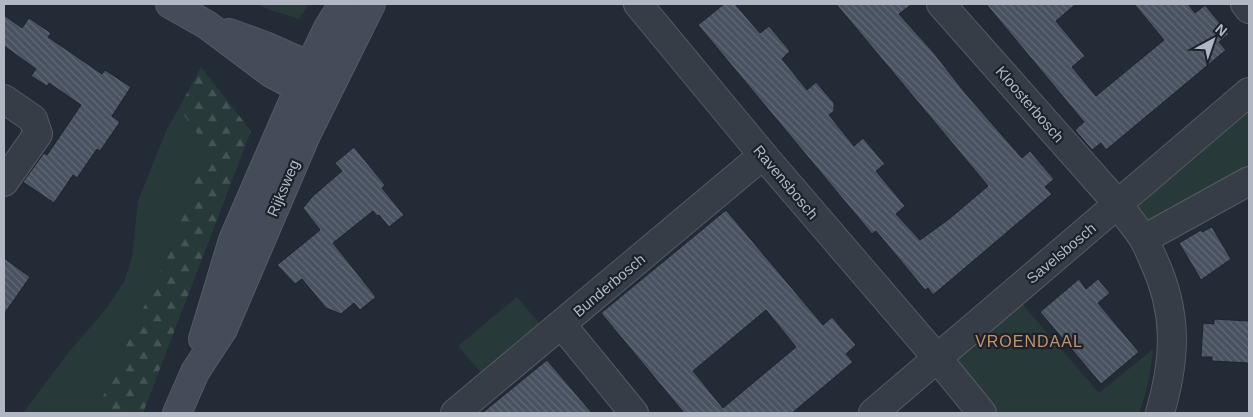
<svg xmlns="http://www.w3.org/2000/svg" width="1253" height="417" font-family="Arial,sans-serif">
<defs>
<pattern id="forest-firs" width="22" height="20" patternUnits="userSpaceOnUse" patternTransform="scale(1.25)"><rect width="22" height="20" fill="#283939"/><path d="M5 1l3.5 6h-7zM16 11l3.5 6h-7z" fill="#455454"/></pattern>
<pattern id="building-back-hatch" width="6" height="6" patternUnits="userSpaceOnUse" patternTransform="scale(1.25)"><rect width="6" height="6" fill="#495260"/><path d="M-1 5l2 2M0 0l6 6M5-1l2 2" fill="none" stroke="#616975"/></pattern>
</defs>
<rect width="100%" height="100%" fill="#232b36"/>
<g fill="#283939">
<polygon points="257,4 309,4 299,19 267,9"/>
<polygon points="179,108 206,146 206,158 192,188 174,241 100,403 100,413 23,413 68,353 106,309 124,282 132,257 138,201 167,129"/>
<polygon points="1249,109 1249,168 1143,225 1132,206"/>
<polygon points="517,297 539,323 480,372 458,346"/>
<path d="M1019,300l80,93 54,-44c-2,23 -6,43 -14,64h-147l-44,-54z"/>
</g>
<polygon fill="url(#forest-firs)" points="201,67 251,131 143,413 100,413 100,403 174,241 192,188 206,158 206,146 179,108"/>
<g fill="url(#building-back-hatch)" stroke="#1d242e" fill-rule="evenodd">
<polygon points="724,4 735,4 760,33 769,26 790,51 782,59 807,90 816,82 834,103 834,111 829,115 854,146 863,138 885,164 876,171 905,206 896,214 920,240 949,219 988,186 836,4 912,4 899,14 934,53 966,94 1022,158 1030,151 1054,179 1045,187 1052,194 933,295 928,288 925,290 876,231 872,234 698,25"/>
<polygon points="986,4 1076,4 1056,21 1085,56 1072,67 1096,96 1164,40 1134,4 1188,4 1195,13 1205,5 1229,34 1219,42 1226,50 1106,150 1101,143 1092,150 1075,130 1084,122"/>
<polygon points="4,15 22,28 29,18 51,33 48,37 102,74 105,70 131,87 112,116 120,122 100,151 97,149 77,178 73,175 54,203 23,182 44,153 47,155 81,105 49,83 47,86 31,76 36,69 4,46"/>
<polygon points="354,147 385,185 382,188 404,215 389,227 379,215 377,216 373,211 333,243 376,297 360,310 354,303 341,314 326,308 302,279 295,284 277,265 320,230 303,208 313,196 342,171 335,163"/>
<path d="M726,210l97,115 9,-8 24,28 -10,9 7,8 -61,51h-108l-83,-100zM766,310l30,37 -73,61 -30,-37z"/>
<polygon points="1212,227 1231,259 1201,280 1179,243 1201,230 1202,232"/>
<polygon points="4,258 30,277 4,314"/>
<polygon points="1079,279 1086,289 1098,279 1110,293 1098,303 1139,352 1101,384 1040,312"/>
<polygon points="1214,319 1249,321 1249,363 1212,361 1212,357 1201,357 1203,323 1214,324"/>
<polygon points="547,360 592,413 482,413"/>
</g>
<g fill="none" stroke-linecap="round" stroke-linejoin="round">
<g stroke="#545b65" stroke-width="30">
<g id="street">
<polyline points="638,4 763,155 938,359 982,413"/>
<path d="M941,4l177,200c8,12 18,23 25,34 4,7 7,14 10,21 25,53 23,99 7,154"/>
<polyline points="1245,4 1249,9"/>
<polyline points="4,99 33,119 38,134 4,182"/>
<polyline points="1144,239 1249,181"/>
<polyline points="562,325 634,413"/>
<polyline points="455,413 763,155"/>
<polyline points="873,413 1249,92"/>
</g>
</g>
<g stroke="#545b65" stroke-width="30">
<g id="secondary">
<polyline points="170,4 207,25 271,73 299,88 318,88"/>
<polyline points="229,33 265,46 310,66 321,79"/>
<polyline points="203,339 233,240 299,88 328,28 343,4"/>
<polyline points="177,413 195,372 223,329 306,135 371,4"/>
</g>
</g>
<use href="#street" stroke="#363d47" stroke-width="28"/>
<use href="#secondary" stroke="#444c59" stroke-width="28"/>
</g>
<g text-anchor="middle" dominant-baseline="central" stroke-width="4.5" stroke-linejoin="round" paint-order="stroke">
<g font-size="15" fill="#b1b8c3" stroke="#1b222b">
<text transform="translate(1030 104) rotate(49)">Kloosterbosch</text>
<text transform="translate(786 182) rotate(50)">Ravensbosch</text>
<text transform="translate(283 188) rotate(-67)">Rijksweg</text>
<text transform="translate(1061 253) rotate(-40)">Savelsbosch</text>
<text transform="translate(609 285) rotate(-40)">Bunderbosch</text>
</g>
<g font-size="16" letter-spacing="1" fill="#c99266" stroke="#1b222b">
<text x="1029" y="341">VROENDAAL</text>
</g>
</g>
<rect width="1253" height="417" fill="none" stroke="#b1b8c3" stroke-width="10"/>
<g transform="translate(1213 40) rotate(40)" stroke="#1b222b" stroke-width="4" paint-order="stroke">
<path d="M0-4L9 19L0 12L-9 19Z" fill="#b1b8c3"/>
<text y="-8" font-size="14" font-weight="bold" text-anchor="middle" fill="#b1b8c3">N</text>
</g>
</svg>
